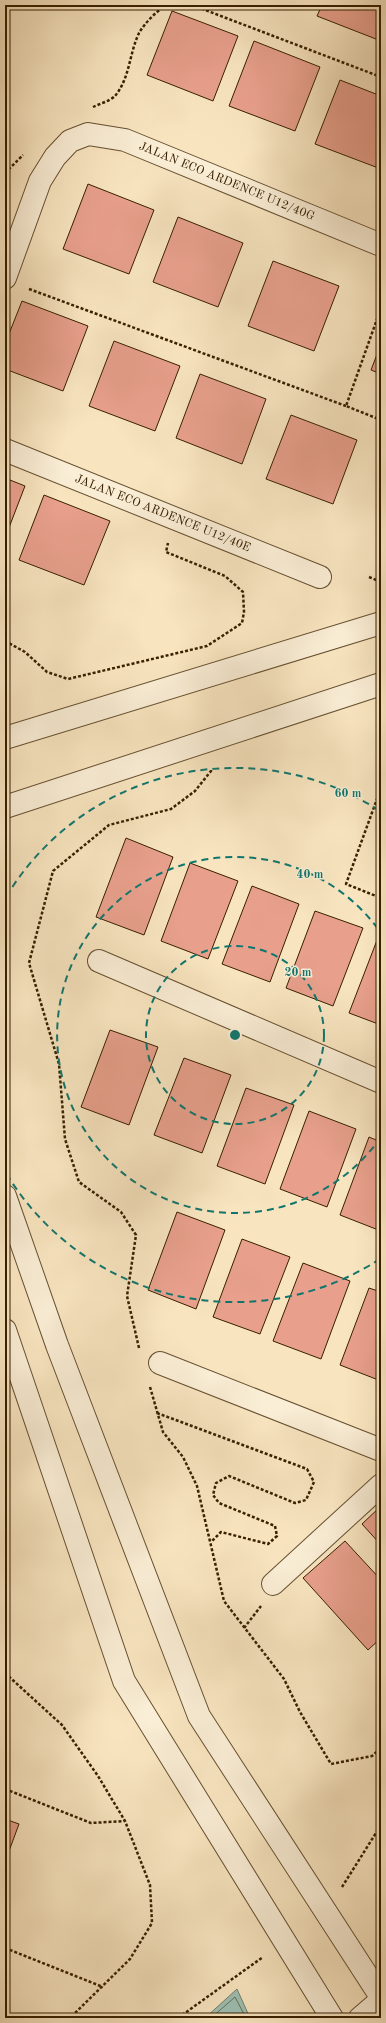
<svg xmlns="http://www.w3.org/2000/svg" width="386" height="2023" font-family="'Old Standard TT',serif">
<rect width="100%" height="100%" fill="#f8e5c0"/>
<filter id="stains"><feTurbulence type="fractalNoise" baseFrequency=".005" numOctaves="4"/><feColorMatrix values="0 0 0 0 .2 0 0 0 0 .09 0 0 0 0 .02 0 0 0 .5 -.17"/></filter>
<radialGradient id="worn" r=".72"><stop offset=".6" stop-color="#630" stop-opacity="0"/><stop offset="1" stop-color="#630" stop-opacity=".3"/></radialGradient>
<polygon fill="#9dbfb3" stroke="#747f6b" points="237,1989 250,2018 205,2018"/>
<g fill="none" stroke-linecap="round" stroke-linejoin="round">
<polyline stroke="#6a6f5a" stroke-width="1" points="211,2018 235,1997 246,2018"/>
</g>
<g fill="#e8a08c" stroke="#371f00">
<polygon points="322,5 381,5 381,41 317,16"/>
<polygon points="172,11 238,36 213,101 147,75"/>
<polygon points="254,41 320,67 295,131 229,106"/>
<polygon points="340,80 381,96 381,169 315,144"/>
<polygon points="88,184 154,210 129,274 63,249"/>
<polygon points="178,217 243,243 218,307 153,282"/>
<polygon points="273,261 339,286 314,351 248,326"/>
<polygon points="22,301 88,326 63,391 5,369 5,344"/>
<polygon points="114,341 180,366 155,431 89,406"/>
<polygon points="381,344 381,374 371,370"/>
<polygon points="200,374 266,399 242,464 176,438"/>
<polygon points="291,415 357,440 333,504 266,479"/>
<polygon points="5,478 25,486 5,538"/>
<polygon points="44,495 110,521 84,585 19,560"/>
<polygon points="126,838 173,857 144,935 96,917"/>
<polygon points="190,863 238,881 208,959 161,941"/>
<polygon points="252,886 299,904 270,982 222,964"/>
<polygon points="315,911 363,928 333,1006 286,988"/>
<polygon points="379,935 381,935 381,1025 349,1013"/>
<polygon points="110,1030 158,1047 129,1125 81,1107"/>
<polygon points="184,1058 231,1075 202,1153 154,1135"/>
<polygon points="246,1088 294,1105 265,1184 217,1166"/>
<polygon points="309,1111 356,1129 327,1207 280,1189"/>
<polygon points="369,1137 381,1142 381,1231 340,1215"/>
<polygon points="177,1212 225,1230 196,1309 148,1290"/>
<polygon points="242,1239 290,1257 260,1334 213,1317"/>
<polygon points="303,1263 350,1281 321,1359 273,1341"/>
<polygon points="369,1288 381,1292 381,1381 340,1365"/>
<polygon points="381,1506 381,1545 362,1524"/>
<polygon points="345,1541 381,1580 381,1638 368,1650 303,1578"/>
<polygon points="5,1819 19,1824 5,1862"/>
</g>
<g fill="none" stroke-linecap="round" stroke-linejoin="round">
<g stroke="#675030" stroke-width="24">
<g id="street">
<path id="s1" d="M5,278l35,-97 15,-24 15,-16 18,-7 37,6 256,105"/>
<path id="s2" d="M5,450l315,127"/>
<polyline points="5,738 381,623"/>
<polyline points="5,807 381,684"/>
<polyline points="99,961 381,1082"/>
<polyline points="5,1196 57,1345 199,1716 381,1997"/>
<polyline points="5,1330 124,1681 332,2018"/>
<polyline points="160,1363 381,1450"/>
<polyline points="273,1584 381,1485"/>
<polyline points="360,2018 381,2000"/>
</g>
</g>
<g stroke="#371f00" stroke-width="2.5" stroke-dasharray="3 2" stroke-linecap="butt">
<polyline points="192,5 381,77"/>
<path d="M93,107c6,-3 17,-6 22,-11 15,-18 14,-42 24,-63 5,-9 21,-27 31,-28"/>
<polyline points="5,173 23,155"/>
<polyline points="29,289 346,406"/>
<polyline points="381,308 346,406 381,420"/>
<polyline points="369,577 381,582"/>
<polyline points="5,641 25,652 47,672 68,679 207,646 242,623 244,612 243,592 225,576 166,552 168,543"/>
<polyline points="381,788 346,884 381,898"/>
<polyline points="139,1348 127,1296 136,1235 121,1212 79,1182 65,1139 59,1064 29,963 53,871 109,825 171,809 195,791 211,771 211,768"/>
<polyline points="150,1387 163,1432 183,1457 197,1486 224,1601 284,1679 300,1712 331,1764 372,1756 381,1748"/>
<polyline points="157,1413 307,1469 314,1482 306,1500 295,1503 229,1476 216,1483 213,1495 219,1503 275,1526 277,1536 268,1544 221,1532 211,1542"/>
<polyline points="5,1524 7,1579 5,1586"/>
<polyline points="244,1628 261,1606"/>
<polyline points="5,1673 62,1725 98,1776 125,1821 150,1885 152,1923 130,1959 70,2018"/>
<polyline points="5,1789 91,1823 125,1821"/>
<polyline points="342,1887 381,1825"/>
<polyline points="5,1948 103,1987"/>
<polyline points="178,2018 263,1957"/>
</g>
<use href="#street" stroke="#faeed6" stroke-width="22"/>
</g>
<g fill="none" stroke="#0f766e" stroke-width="2" stroke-dasharray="7 5">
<circle cx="235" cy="1035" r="89"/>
<path d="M381 1137A178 178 0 1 1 381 933"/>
<path d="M380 1259A267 267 0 0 1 6 1173M6 897A267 267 0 0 1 380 811"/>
</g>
<g text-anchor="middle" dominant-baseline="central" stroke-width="3" stroke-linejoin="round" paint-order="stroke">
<g font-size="12" fill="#371f00" stroke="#faeed6">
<text stroke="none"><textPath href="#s1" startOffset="320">JALAN ECO ARDENCE U12/40G</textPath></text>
<text stroke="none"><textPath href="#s2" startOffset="170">JALAN ECO ARDENCE U12/40E</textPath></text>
</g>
</g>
<circle cx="235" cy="1035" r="6" fill="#0f766e" stroke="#faeed6" stroke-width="2"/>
<g font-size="12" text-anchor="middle" font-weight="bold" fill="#0f766e" stroke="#faeed6" stroke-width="3" stroke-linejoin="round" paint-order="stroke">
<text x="348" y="797">60 m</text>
<text x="310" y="878">40 m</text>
<text x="298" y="976">20 m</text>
</g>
<rect width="386" height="2023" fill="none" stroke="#f8e5c0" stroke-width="20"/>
<rect x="6" y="6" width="374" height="2011" fill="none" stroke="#371f00" stroke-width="2"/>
<rect x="10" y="10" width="366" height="2003" fill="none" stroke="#371f00"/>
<rect width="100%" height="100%" filter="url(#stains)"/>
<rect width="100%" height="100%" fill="url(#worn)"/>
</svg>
